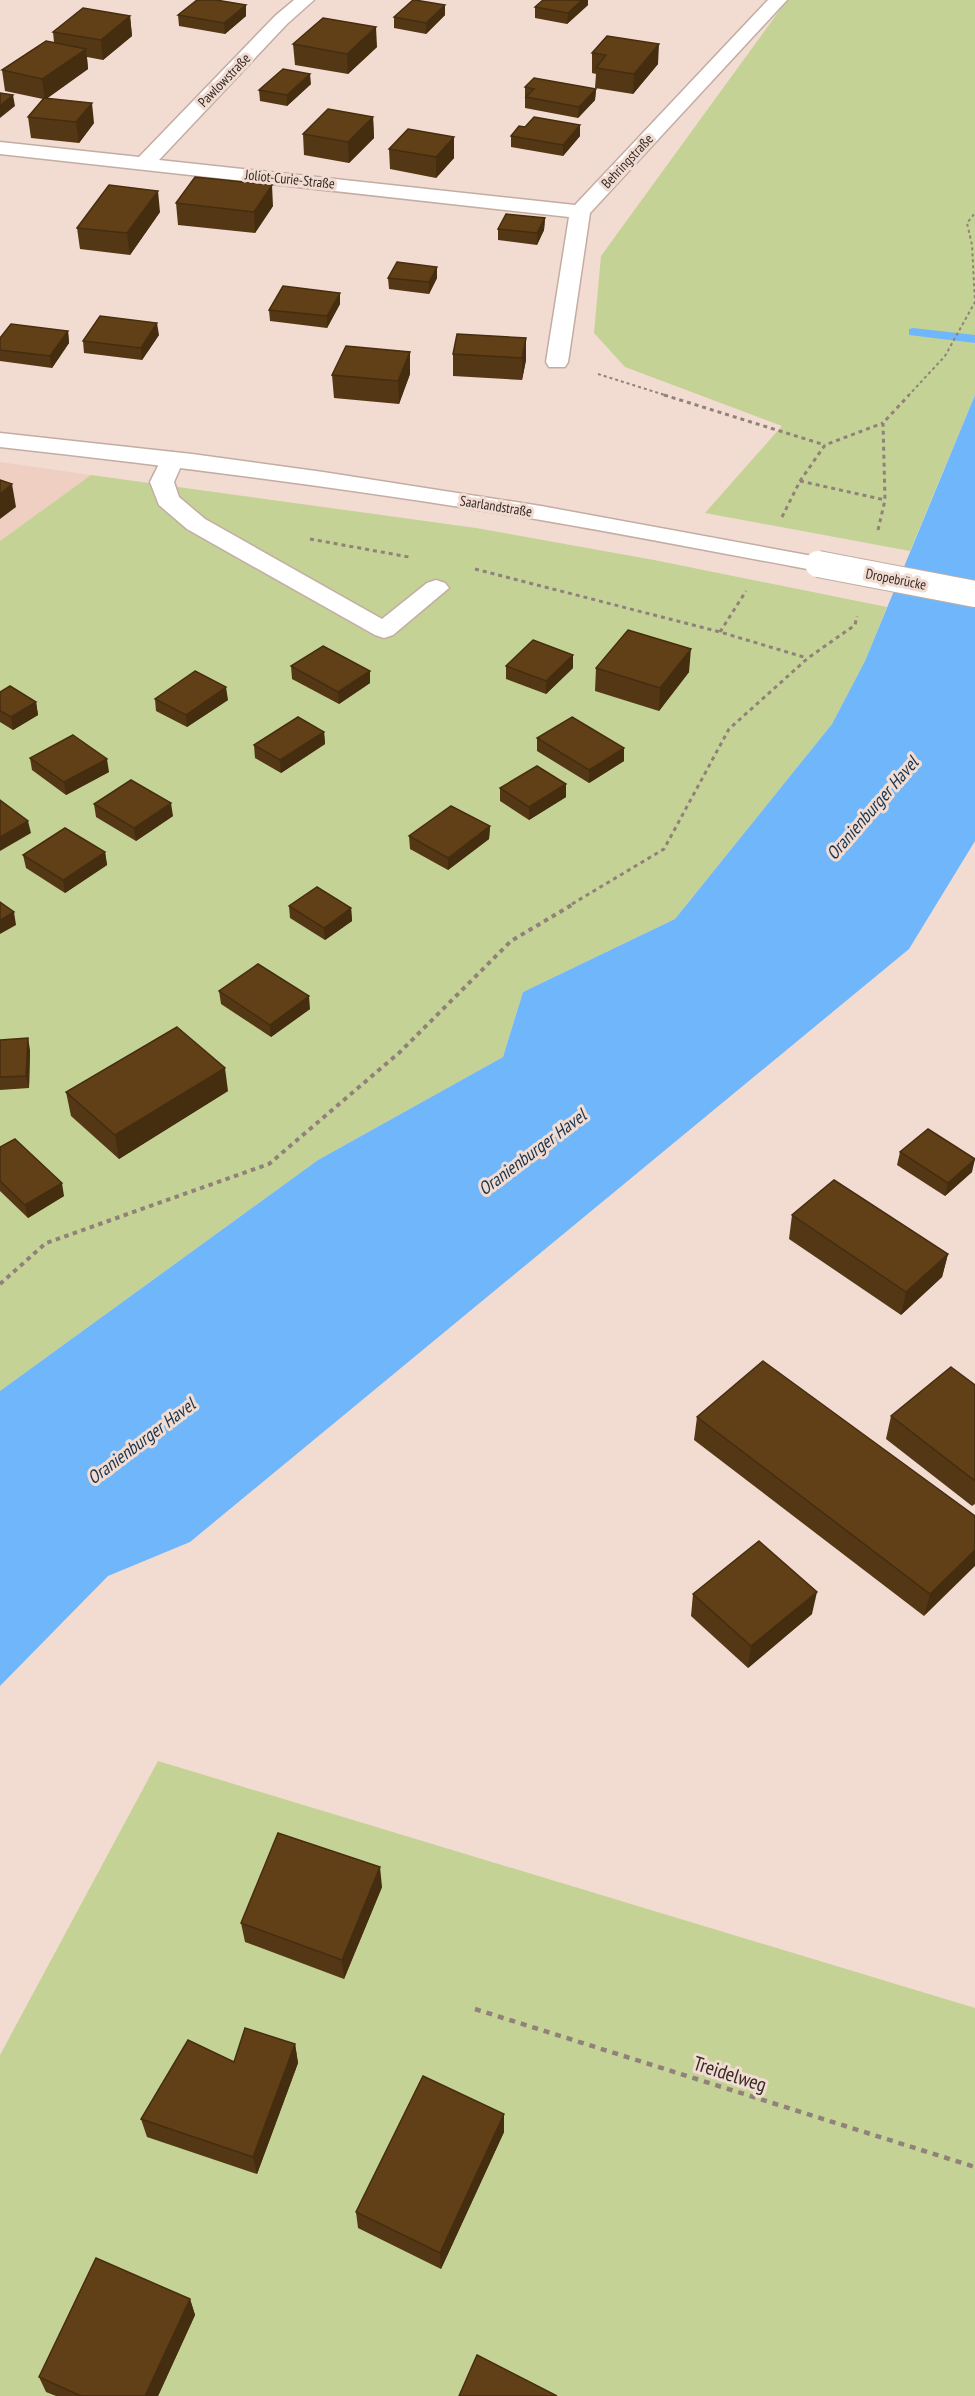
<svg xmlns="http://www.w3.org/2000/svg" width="975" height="2396" font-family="'PT Sans Narrow',sans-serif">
<rect width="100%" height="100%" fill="#f2dbd1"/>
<polygon fill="#eecfc2" points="0,462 91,475 0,541"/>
<g fill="#c5d296">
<polygon points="787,0 975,0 975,395 910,551 705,513 782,426 625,367 594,333 601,256"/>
<polygon points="91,475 476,528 654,560 887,607 865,661 832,724 675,919 523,992 503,1057 318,1160 0,1391 0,541"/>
<polygon points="158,1761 975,2008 975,2396 0,2396 0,2055"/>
</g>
<polygon fill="#6fb7fa" points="975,395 975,841 909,949 190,1542 108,1576 0,1686 0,1391 318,1160 503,1057 523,992 675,919 832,724 865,661"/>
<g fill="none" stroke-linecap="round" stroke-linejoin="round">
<polygon fill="#6fb7fa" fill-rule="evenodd" points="913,328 975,335 975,343 909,335 909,329"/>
<g stroke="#c3ada3" stroke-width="3">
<g id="minor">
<polygon points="294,0 314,0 287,24 159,160 575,205 768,0 787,0 590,213 568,362 565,367 549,367 546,362 569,217 0,154 0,142 139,157 275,16"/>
<polygon points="172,452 180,454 184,459 174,482 179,497 205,519 382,619 427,583 436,580 445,583 449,588 393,635 384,638 375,635 187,529 159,505 150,482 164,454"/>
</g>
</g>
<g stroke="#c3ada3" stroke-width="3">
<path id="tertiary" d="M0,433l192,21 131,18 218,34 277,51 9,2 3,5 -3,5 -9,2c-92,-17 -185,-35 -277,-51 -180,-30 -360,-53 -541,-73z"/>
</g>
<g stroke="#91817a" stroke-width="2" stroke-dasharray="3 3" stroke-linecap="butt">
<polyline points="598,374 668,396"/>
<polyline points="908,396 945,356 975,302 972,245 967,223 975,213"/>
</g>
<g stroke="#91817a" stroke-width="3" stroke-dasharray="4 4" stroke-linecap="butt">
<polyline points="664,395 825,445"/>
<polyline points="800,481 885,500"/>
<polyline points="782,517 800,481 825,445 883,423"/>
<polyline points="878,530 885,500 883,423 909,395"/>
<polyline points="310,539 409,557"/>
<polyline points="475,569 720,632 807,658"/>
<polyline points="720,632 746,591"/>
<polyline points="572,904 664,849 729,729 808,658 855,625 857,616"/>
</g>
<polyline stroke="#91817a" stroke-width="4" stroke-dasharray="4.5 4.5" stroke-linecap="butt" points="0,1284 46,1243 269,1164 400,1052 511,941 575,903"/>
<polyline stroke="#91817a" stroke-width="4.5" stroke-dasharray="6 6" stroke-linecap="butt" points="475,2009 975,2167"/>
<use href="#minor" fill="#fff" fill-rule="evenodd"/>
<use href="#tertiary" fill="#fff" fill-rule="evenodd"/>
<g stroke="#c3ada3" stroke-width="28" stroke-linecap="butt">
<polyline id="tertiary-bridge" points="818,564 975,594"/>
</g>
<use href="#tertiary-bridge" stroke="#fff" stroke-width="26"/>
</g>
<g fill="#543714">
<polygon points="246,5 246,16 225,34 179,26 178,15"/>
<polygon points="588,5 567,24 535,18 535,7"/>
<polygon points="445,15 426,34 394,28 394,17"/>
<polygon points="130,16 132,36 103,60 87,57 88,69 47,98 94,123 79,143 31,138 28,117 43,99 5,91 2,70 54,42 53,32"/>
<polygon points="293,44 377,47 348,74 295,65"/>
<polygon points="592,53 658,64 633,94 595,88 596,74 592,73"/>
<polygon points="311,84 287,106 260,101 259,90"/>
<polygon points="525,87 596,89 595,100 578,118 525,108"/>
<polygon points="373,117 374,138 349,163 304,155 303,134"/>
<polygon points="511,136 580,136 563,156 511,147"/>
<polygon points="454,137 454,158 436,178 390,169 389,149"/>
<polygon points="176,203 273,206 255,233 178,225"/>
<polygon points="160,212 130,255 80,249 77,228"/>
<polygon points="545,218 544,230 537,245 498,240 498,229"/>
<polygon points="437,267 437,278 429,294 389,289 388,278"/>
<polygon points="340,304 327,328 270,321 269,310"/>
<polygon points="68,331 69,343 52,368 0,361 0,338"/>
<polygon points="159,335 142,360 84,353 83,341"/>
<polygon points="526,338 526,360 522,380 453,376 453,354"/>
<polygon points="410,352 410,374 399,404 334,398 332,375"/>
<polygon points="291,666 370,671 370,683 339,704 292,679"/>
<polygon points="506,666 573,668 546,694 506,679"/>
<polygon points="596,668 689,672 659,711 595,691"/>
<polygon points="0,692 36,702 38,715 13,730 0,722"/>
<polygon points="155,699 228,700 187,727 156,711"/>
<polygon points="324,732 325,744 281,773 255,758 254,745"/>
<polygon points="537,738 624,761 589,783 537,751"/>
<polygon points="30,758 109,772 66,795 32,770"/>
<polygon points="566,784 566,797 529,820 500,801 500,788"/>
<polygon points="94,804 173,816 136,841 96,817"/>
<polygon points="490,826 489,839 448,870 410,849 409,836"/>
<polygon points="105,852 107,865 65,893 26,868 23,855"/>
<polygon points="289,906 351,908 352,921 325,940 290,918"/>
<polygon points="219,991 310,1009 271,1037 221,1004"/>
<polygon points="0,1040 30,1050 29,1088 0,1090"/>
<polygon points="228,1091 119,1159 71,1116 66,1092"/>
<polygon points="0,1147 64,1196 28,1218 0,1191"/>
<polygon points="900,1152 972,1172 945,1196 897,1165"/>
<polygon points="792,1215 948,1254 942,1277 901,1315 789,1239"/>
<polygon points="975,1385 975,1504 972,1506 886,1439 891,1416"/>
<polygon points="697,1417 975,1516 924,1616 694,1440"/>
<polygon points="693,1594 812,1614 748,1668 691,1616"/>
<polygon points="382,1887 344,1979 245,1942 241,1923"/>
<polygon points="295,2044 298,2063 257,2174 147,2137 141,2119 234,2062"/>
<polygon points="504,2114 504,2132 441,2269 358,2228 356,2212"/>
<polygon points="190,2299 195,2315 158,2396 56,2396 46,2392 39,2377"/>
</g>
<g fill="#452d10">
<polygon points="582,0 588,0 588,5 567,24 568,13"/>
<polygon points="246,5 246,16 225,34 224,23"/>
<polygon points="445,5 445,15 426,34 426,23"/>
<polygon points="130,16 132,36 103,60 101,40"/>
<polygon points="376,27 377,47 348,74 347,54"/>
<polygon points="659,44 658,64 633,94 634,74"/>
<polygon points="86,49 88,69 45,100 42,79"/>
<polygon points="310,74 311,84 287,106 287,95"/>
<polygon points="596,89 595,100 578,118 579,107"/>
<polygon points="13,95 15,106 0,118 0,106"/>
<polygon points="92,103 94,123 79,143 76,122"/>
<polygon points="373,117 374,138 349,163 348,142"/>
<polygon points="580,125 580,136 563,156 563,145"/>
<polygon points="454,137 454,158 436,178 436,157"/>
<polygon points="272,185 273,206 255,233 254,212"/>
<polygon points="158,191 160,212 130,255 127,233"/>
<polygon points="545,218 544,230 537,245 537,233"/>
<polygon points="437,267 437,278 429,294 429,282"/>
<polygon points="340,293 340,304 327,328 327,316"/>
<polygon points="157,323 159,335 142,360 141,348"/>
<polygon points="68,331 69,343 52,368 50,356"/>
<polygon points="526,338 526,360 522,380 522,358"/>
<polygon points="410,352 410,374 399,404 398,381"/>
<polygon points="12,484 16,507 0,519 0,494"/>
<polygon points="691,649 689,672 659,711 660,688"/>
<polygon points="573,655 573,668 546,694 546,681"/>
<polygon points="370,671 370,683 339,704 338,692"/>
<polygon points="226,687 228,700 187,727 186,715"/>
<polygon points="36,702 38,715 13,730 11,717"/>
<polygon points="324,732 325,744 281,773 280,760"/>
<polygon points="624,748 624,761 589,783 589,770"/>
<polygon points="107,759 109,772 66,795 64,782"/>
<polygon points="566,784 566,797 529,820 529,807"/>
<polygon points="171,803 173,816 136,841 134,828"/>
<polygon points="28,821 31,833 0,851 0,837"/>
<polygon points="490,826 489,839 448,870 448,858"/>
<polygon points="105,852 107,865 65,893 63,880"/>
<polygon points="351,908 352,921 325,940 324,928"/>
<polygon points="14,912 16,925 0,934 0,920"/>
<polygon points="309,996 310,1009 271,1037 270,1025"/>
<polygon points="28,1038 30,1050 29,1088 26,1076"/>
<polygon points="225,1068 228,1091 119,1159 115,1135"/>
<polygon points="975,1159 972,1172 945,1196 948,1183"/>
<polygon points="62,1183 64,1196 28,1218 25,1205"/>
<polygon points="948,1254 942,1277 901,1315 906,1292"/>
<polygon points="975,1550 975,1566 924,1616 930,1594"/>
<polygon points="817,1592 812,1614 748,1668 751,1646"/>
<polygon points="380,1867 382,1887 344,1979 342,1960"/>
<polygon points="295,2044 298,2063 257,2174 253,2157"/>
<polygon points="504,2114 504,2132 441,2269 440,2253"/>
<polygon points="190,2299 195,2315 158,2396 145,2396"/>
</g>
<g fill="#624017" stroke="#452d10" stroke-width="1.5">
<polygon points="197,0 216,0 246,5 224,23 178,15"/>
<polygon points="413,0 415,0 445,5 426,23 394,17"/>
<polygon points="543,0 582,0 568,13 535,7"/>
<polygon points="83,8 130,16 101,40 53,32"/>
<polygon points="323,18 376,27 347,54 293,44"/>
<polygon points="607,36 659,44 634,74 596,68 606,55 592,53"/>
<polygon points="46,41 86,49 42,79 2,70"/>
<polygon points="283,69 310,74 287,95 259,90"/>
<polygon points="534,78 596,89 579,107 526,97 534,89 525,87"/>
<polygon points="0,93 13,95 0,106"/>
<polygon points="44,98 92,103 76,122 28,117"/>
<polygon points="328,109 373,117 348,142 303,134"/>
<polygon points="534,117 580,125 563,145 511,136 519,126 525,127"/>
<polygon points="408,129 454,137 436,157 389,149"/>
<polygon points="195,177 272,185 254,212 176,203"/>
<polygon points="109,185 158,191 127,233 77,228"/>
<polygon points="506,214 545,218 537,233 498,229"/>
<polygon points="397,262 437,267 429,282 388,278"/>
<polygon points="283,286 340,293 327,316 269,310"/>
<polygon points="100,316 157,323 141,348 83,341"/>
<polygon points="11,324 68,331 50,356 0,350 0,338"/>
<polygon points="457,334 526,338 522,358 453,354"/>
<polygon points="346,346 410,352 398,381 332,375"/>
<polygon points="0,480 12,484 0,494"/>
<polygon points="628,630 691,649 660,688 596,668"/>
<polygon points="533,640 573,655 546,681 506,666"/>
<polygon points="323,646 370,671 338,692 291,666"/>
<polygon points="195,671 226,687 186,715 155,699"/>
<polygon points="10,686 36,702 11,717 0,711 0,692"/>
<polygon points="298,717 324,732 280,760 254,745"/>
<polygon points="572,717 624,748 589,770 537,738"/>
<polygon points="73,735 107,759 64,782 30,758"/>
<polygon points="537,766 566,784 529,807 500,788"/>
<polygon points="131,780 171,803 134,828 94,804"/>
<polygon points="0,800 28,821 0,837"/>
<polygon points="451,806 490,826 448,858 409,836"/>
<polygon points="65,828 105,852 63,880 23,855"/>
<polygon points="317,887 351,908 324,928 289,906"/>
<polygon points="0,902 14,912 0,920"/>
<polygon points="258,964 309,996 270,1025 219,991"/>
<polygon points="177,1027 225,1068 115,1135 66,1092"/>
<polygon points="28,1038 26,1076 0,1077 0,1040"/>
<polygon points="928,1129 975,1159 948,1183 900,1152"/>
<polygon points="15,1139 62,1183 25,1205 0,1181 0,1147"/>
<polygon points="834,1180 948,1254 906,1292 792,1215"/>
<polygon points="763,1361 975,1516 975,1550 930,1594 697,1417"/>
<polygon points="951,1367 975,1385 975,1481 891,1416"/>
<polygon points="759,1541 817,1592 751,1646 693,1594"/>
<polygon points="278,1833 380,1867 342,1960 241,1923"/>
<polygon points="245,2028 295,2044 253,2157 141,2119 188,2040 234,2062"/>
<polygon points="423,2076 504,2114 440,2253 356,2212"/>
<polygon points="96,2258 190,2299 145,2396 81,2396 39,2377"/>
<polygon points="477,2355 557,2396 459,2396"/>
</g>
<g text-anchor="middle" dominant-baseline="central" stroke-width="6" stroke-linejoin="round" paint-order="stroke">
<g font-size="14" fill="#342b27" stroke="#f2dbd1">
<text transform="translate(224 80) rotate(-46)">Pawlowstraße</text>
<text transform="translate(627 161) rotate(-47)">Behringstraße</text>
<text transform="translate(290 179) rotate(6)">Joliot-Curie-Straße</text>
<text transform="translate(496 506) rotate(9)">Saarlandstraße</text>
<text transform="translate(896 579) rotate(11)">Dropebrücke</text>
</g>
<g font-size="18" font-style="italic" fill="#16344f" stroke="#f2dbd1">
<text transform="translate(872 808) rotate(-49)">Oranienburger Havel</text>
<text transform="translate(532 1152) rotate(-37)">Oranienburger Havel</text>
<text transform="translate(141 1441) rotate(-37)">Oranienburger Havel</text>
</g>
<g font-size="20" fill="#342b27" stroke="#f2dbd1">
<text transform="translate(730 2074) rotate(18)">Treidelweg</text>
</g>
</g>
</svg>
